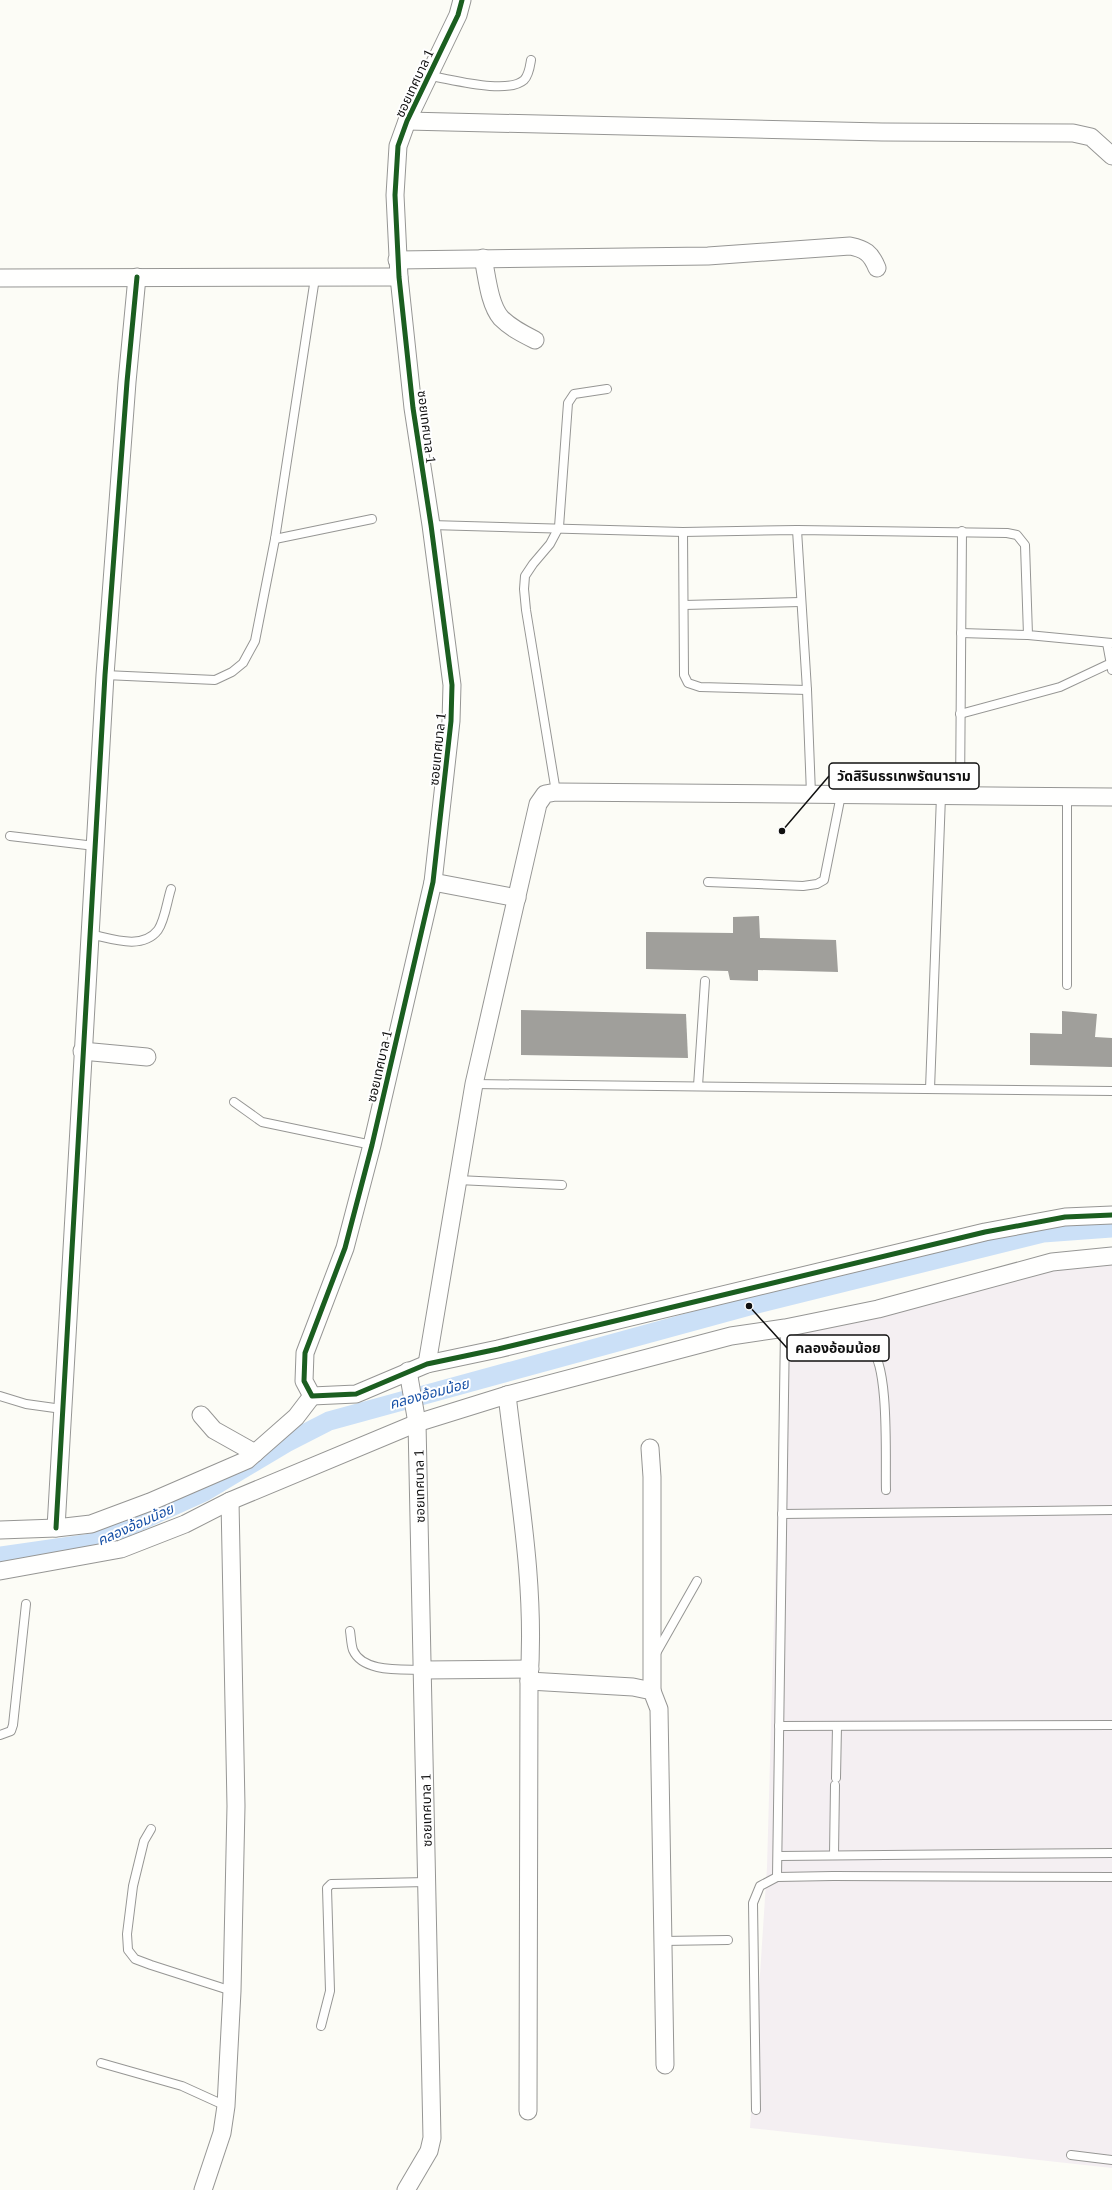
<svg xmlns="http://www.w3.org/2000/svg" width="1112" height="2190" font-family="'Noto Serif','Noto Sans Thai',serif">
<rect width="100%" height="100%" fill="#fcfcf6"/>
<polygon fill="#f4eff2" points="1112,1256 1112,2168 750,2128 767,1867 782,1338"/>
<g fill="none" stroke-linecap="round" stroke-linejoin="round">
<polyline stroke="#cbe0f7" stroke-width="19" points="0,1556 92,1543 204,1492 286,1443 329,1421 749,1306 1043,1233 1112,1228"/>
</g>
<g fill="#a09f9b">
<polygon points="759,916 760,938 836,940 838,972 758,970 758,981 730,980 728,971 646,969 646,932 733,933 733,917"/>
<polygon points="521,1010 686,1014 688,1058 521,1055"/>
<polygon points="1062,1011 1097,1014 1095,1037 1112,1038 1112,1067 1030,1065 1030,1033 1062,1034"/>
</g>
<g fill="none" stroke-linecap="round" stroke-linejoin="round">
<g stroke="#969694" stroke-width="10">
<g id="lane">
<path d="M430,76c21,3 77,19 94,4 5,-5 6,-14 7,-20"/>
<polyline points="431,525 683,532 797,530 1007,533 1017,535 1025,545 1028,635 1112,643"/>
<polyline points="797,530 807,690 811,794"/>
<polyline points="683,532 684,675 688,683 700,687 807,690"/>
<polyline points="275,539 372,519"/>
<polyline points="684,605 800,602"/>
<polyline points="961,633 1028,635"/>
<polyline points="1107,643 1112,670"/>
<polyline points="105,675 215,680 232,672 243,663 255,641 275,539 315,278"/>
<polyline points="960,714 1060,687 1111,663"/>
<polyline points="556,792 526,610 524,589 525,576 533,564 550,544 559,527 568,403 574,394 607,389"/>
<polyline points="960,796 962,531"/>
<polyline points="10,836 95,846"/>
<polyline points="708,882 803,886 817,884 824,880 841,795"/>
<path d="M89,934c21,4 53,17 69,-4 7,-10 9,-29 13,-41"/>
<polyline points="1067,985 1067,797"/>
<polyline points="474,1084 1112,1091"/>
<polyline points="698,1086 705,981"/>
<polyline points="930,1089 941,796"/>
<polyline points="234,1102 262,1122 372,1145"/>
<polyline points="458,1180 562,1185"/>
<path d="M785,1347c18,-1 72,-6 85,2 20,12 15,116 16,141"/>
<polyline points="0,1396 26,1404 62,1409"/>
<polyline points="782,1514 1112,1510"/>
<path d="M350,1631c1,6 1,13 3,19 10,23 49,19 70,20"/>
<polyline points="655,1655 697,1581"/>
<polyline points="779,1726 1112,1725"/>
<polyline points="0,1735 11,1731 13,1725 26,1604"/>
<polyline points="836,1778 837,1726"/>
<polyline points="151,1829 144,1841 133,1886 127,1934 128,1950 135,1959 151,1965 232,1991"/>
<polyline points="834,1855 835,1785"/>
<polyline points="779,1856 1112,1853"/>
<polyline points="777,1877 785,1328"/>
<polyline points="663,1941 728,1940"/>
<polyline points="321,2026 330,1991 327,1888 331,1884 427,1882"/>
<polyline points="101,2063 182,2086 226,2106"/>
<polyline points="756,2110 753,1903 760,1886 777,1877 833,1876 1112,1877"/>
<polyline points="1071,2155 1112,2160"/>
</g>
</g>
<g stroke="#969694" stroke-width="19">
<g id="street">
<polyline points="462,0 458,15 407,121 398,146 395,195 399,277 413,408 431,525 452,685 451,721 433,882 372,1145 345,1248 305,1353 304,1381 312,1396 356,1394 427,1364 498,1349 985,1232 1065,1217 1112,1215"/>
<polyline points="407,121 882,132 1073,133 1091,137 1112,156"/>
<path d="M483,258c4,18 6,46 18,60 10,10 22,16 34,22"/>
<path d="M397,260l311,-4 142,-10c15,3 21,7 27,22"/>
<polyline points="0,278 399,277"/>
<polyline points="433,882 517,898"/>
<polyline points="82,1051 147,1057"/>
<polyline points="427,1364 474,1084 538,804 545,794 556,792 1112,797"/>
<path d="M507,1395c11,95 29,190 22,286l-1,430"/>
<polyline points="201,1415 214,1430 255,1453"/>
<polyline points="650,1448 652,1477 652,1691"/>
<polyline points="56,1528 105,675 127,382 137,277"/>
<polyline points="0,1530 56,1528 91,1524 150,1502 247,1460 296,1417 312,1396"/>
<polyline points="0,1571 121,1549 185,1524 230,1501 417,1423 507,1395 731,1336 785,1328 878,1309 1052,1262 1112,1256"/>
<polyline points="423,1670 530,1669"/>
<polyline points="529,1681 633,1687 652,1691 659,1709 665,2065"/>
<polyline points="203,2190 222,2133 226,2106 232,1991 236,1806 230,1501"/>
<polyline points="406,2190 429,2151 432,2138 417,1423 408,1371"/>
</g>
</g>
<use href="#lane" stroke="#fffffe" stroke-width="8"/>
<use href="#street" stroke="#fffffe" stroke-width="17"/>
<g stroke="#fff" stroke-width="8">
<g id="cycleway">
<polyline points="462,0 458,15 407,121 398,146 395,195 399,277 413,408 431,525 452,685 451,721 433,882 372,1145 345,1248 305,1353 304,1381 312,1396 356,1394 427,1364 498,1349 985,1232 1065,1217 1112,1215"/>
<polyline points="56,1528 105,675 127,382 137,277"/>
</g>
</g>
<use href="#cycleway" stroke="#1b5e20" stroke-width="5"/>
</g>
<g text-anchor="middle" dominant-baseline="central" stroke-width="4" stroke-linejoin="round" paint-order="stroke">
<g font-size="13" fill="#101010" stroke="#fff">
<text transform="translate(414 83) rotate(-65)">ซอยเทศบาล 1</text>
<text transform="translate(427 427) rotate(83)">ซอยเทศบาล 1</text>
<text transform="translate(437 749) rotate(-84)">ซอยเทศบาล 1</text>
<text transform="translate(379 1066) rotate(-77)">ซอยเทศบาล 1</text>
<text transform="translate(419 1486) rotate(-91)">ซอยเทศบาล 1</text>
<text transform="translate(426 1810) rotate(-91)">ซอยเทศบาล 1</text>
</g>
<g font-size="14" font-style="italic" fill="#154fa6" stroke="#fff">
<text transform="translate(429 1393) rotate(-15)">คลองอ้อมน้อย</text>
<text transform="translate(135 1524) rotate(-24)">คลองอ้อมน้อย</text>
</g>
</g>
<path fill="none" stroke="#101010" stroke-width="1.5" d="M782 831L829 776M749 1306L787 1348"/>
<g fill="#101010" stroke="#fff" stroke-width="1.5">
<circle cx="782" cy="831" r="4"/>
<circle cx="749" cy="1306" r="4"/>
</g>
<g fill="#fff" stroke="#101010" stroke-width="1.5">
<rect x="829" y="763" width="150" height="26" rx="4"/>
<rect x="787" y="1335" width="102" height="26" rx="4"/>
</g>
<g font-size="14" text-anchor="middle" font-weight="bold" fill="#101010">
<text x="904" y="781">วัดสิรินธรเทพรัตนาราม</text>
<text x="838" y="1353">คลองอ้อมน้อย</text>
</g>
</svg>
